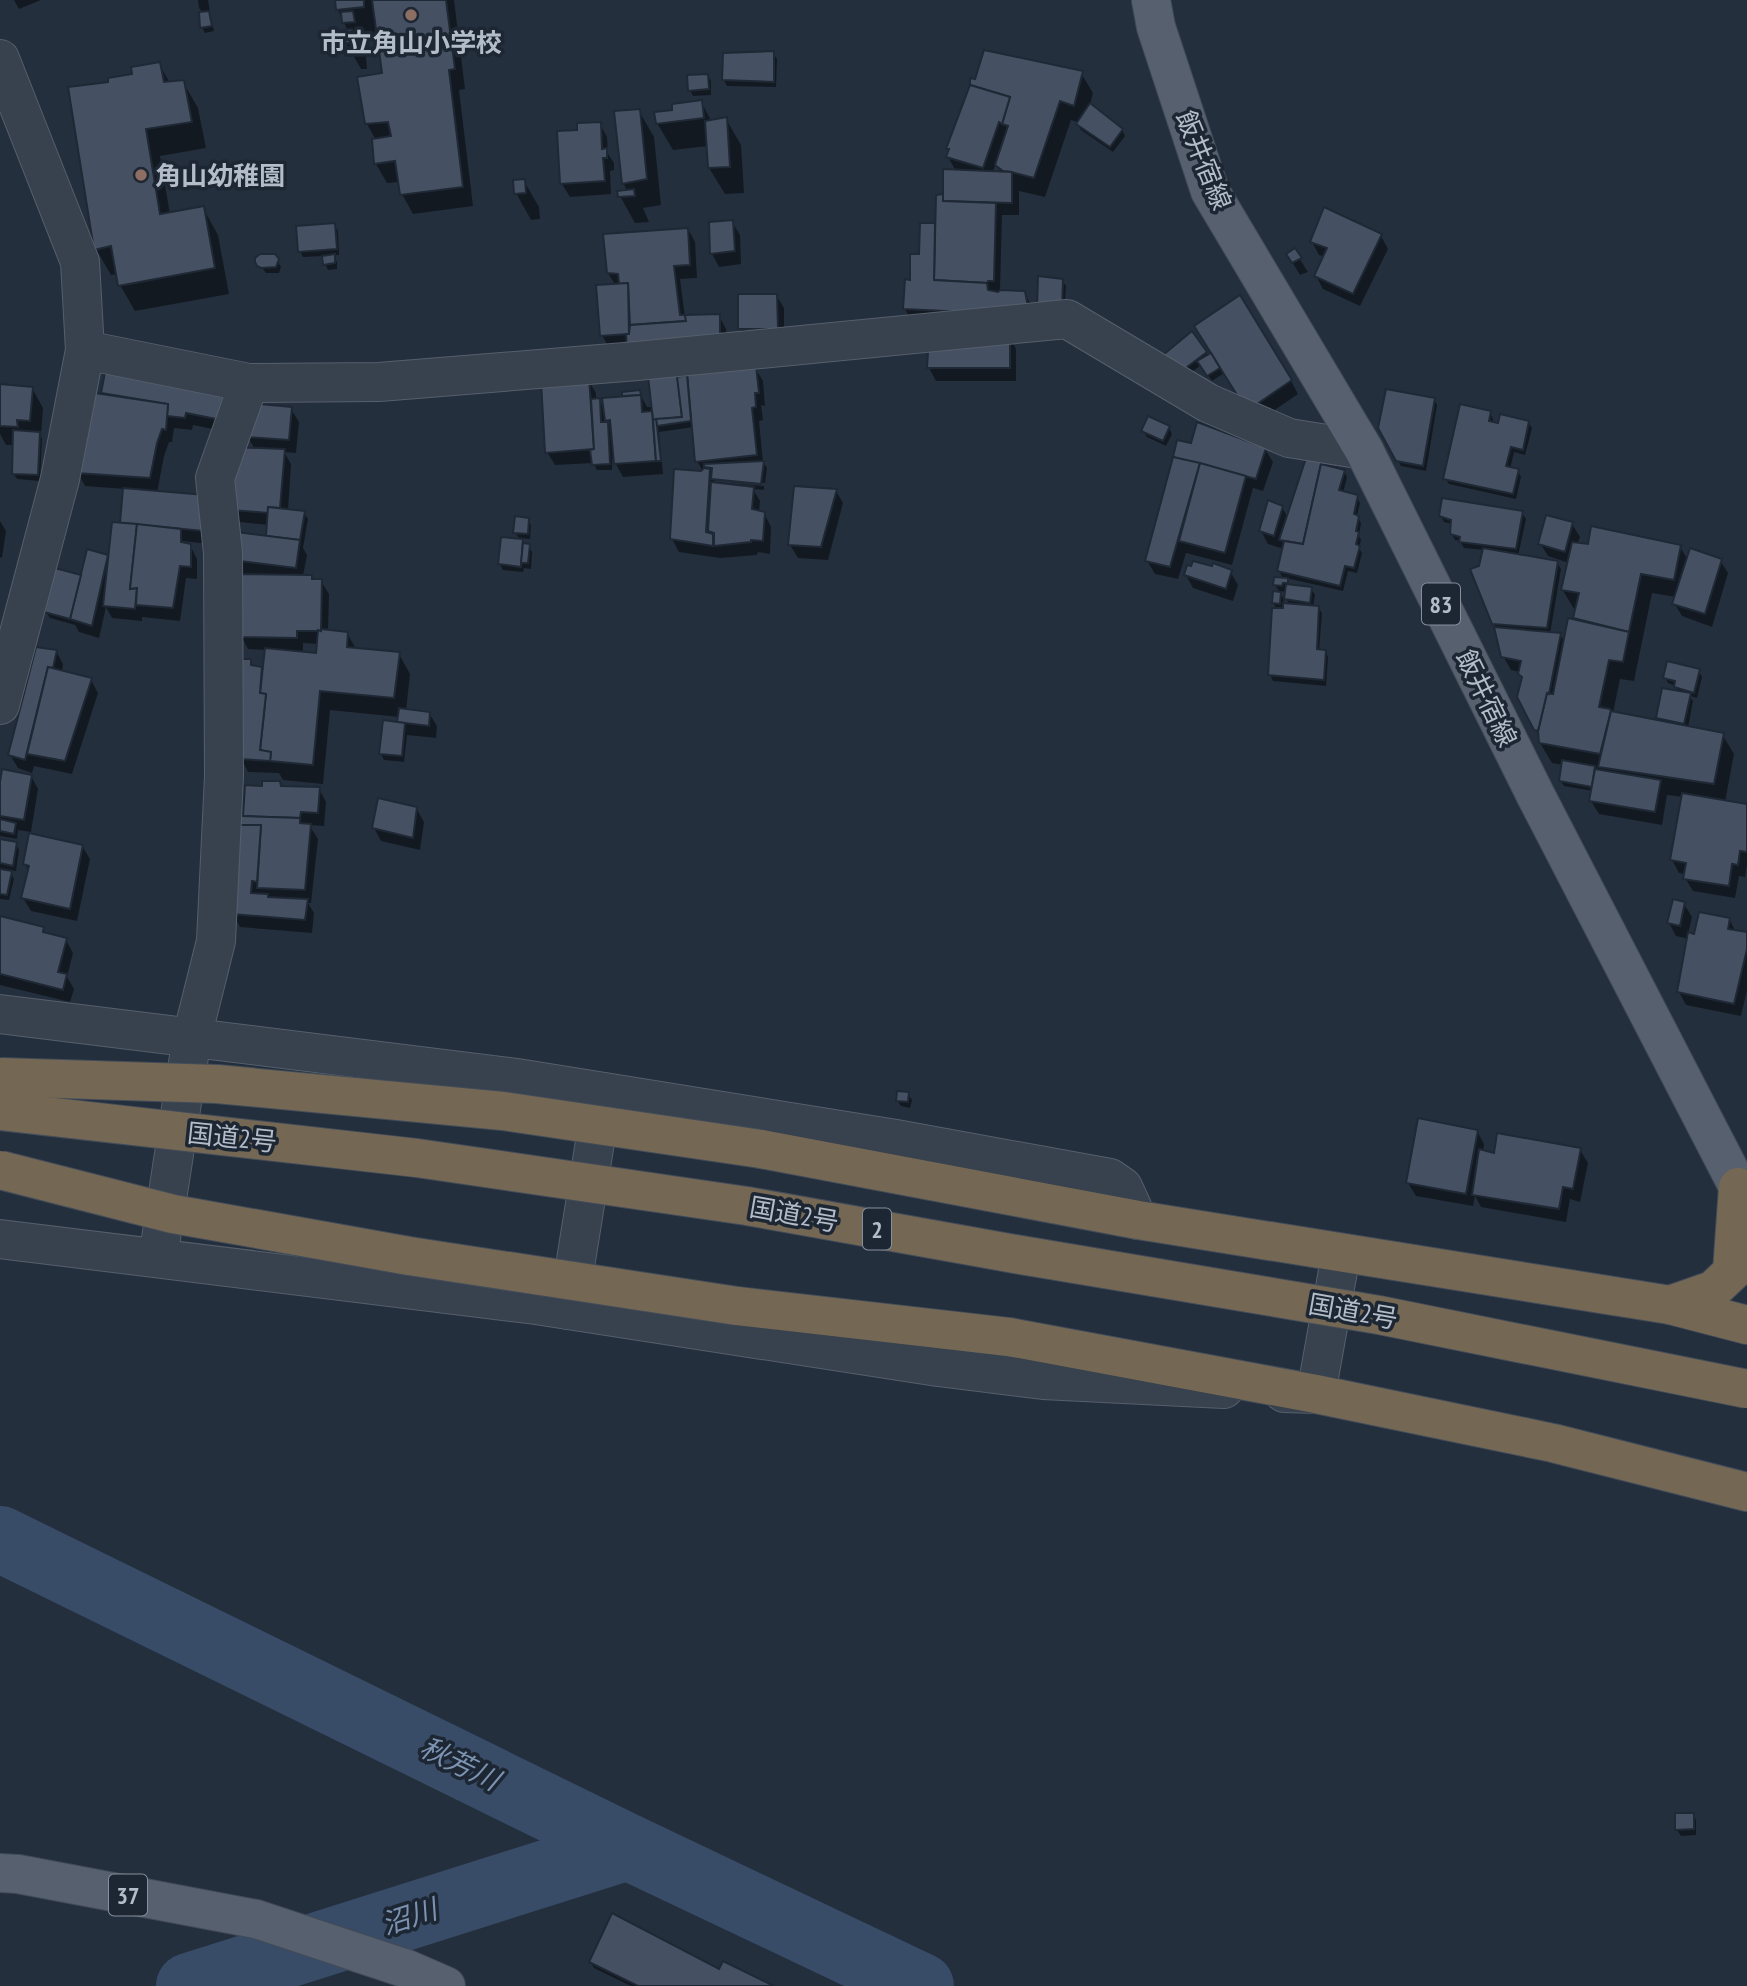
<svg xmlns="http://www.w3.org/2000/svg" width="1747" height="1986" font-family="'PT Sans Narrow','Noto Sans JP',sans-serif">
<rect width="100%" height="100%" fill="#242f3e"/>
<g fill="#0007" fill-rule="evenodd">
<polygon points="14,0 41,0 19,9"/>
<polygon points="198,0 208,0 210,12 207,12 211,19 214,31 205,33 202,27 203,13 199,8"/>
<polygon points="336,0 454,0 465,89 459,90 473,206 413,214 402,194 400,182 387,183 376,164 376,140 367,124 384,74 378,33 365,34 369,48 361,49 366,57 367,69 361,69 346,43 348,31 338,10"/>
<polygon points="773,53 777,59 776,87 727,86 724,80"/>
<polygon points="159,64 170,83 183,82 198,108 206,148 160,156 170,214 203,208 218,235 229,294 135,311 120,285 118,274 111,275 96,249 110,84 134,76"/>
<path d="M1081,73l12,20 -3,12 32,25 3,6 -12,16 -32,-22 -4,-8 -6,-2 -26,77 -26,-6v24h-17l-2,76 24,2 8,13 -120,16 -7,-13 6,-27 10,-26 1,-31h15l1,-28 7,-2 11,-24 -8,-14 2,-5 -2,-3 23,-64zM996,164l5,9h-9z"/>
<polygon points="707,75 711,81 711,95 693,96 690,90"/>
<polygon points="701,102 712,122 726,119 741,145 744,193 725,194 709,168 708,146 673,150 657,123"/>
<polygon points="639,111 654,137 661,205 643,208 649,222 635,223 620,196 628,192 623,183"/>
<polygon points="600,124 607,137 608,154 614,163 614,170 610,171 611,194 570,197 562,184 579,131"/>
<polygon points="524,181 539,207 540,219 531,220 516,193"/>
<polygon points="732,222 740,235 741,264 719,267 712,254"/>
<polygon points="334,225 338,231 339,255 333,255 337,262 337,269 328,270 325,264 324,256 303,257 300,251"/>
<polygon points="688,229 695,242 697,278 680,279 685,317 719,316 726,329 727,356 609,348 602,335 616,286 608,273"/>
<polygon points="1381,236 1388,249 1360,306 1323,289 1316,276 1325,257 1319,255 1312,242"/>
<polygon points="1294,250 1308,272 1300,275 1288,255"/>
<polygon points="274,256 281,267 279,273 266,273 257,261"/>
<polygon points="1040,278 1062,280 1066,286 1064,314"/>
<polygon points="776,295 784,308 784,341 748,342 740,329"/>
<polygon points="1009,335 1016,349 1016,381 936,381 929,368"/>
<polygon points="1206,353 1208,357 1213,354 1291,381 1298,394 1256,423 1224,373 1212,381 1201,365 1184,378 1169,361"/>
<polygon points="755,368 763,381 765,406 761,405 763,420 759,421 763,462 767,468 765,483 715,478 715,482 764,486 764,490 753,489 760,501 759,512 764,513 771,527 770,554 758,552 757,555 720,558 679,552 672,539 704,473 697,461 694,427 659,432 663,474 623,477 612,457 612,470 597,470 593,463 555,465 547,452 588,380 596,393 596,400 599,400 605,411 625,398 624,396 639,392 647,407 653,407 676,374 679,379"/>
<polygon points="107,369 224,388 227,432 193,425 192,430 174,428 172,442 169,442 164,456 157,493 205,497 210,544 182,541 181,544 190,545 197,559 197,579 186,578 180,621 142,617 142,621 112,618 106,607 99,638 79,632 75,625 50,618 46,612 82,580 89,551 110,557 122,525 125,489 85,486 78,473 102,395"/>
<polygon points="0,386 32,388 43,408 41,437 42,439 40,481 17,479 13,473 14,445 6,445 0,434"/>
<polygon points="1434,399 1437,405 1426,471 1401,466 1380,428"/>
<path d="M291,409l8,13 -3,31 -12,-1 7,12 -3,47 16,2 4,6 -5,29 4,7 -4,21h8l3,5h7l8,13 -1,37 19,2 9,16 43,5 11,20 -4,37 23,2 8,13 -1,12 -29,-3 -3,27 -20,-2 -3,-6 17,-30 1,-7 -69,-7 -7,74 -40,-4 -4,-7 -31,-1 -7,-14 9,-98 4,7 7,1 3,5 2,-23 -18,-1 -7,-13 -8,-76 35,-22 1,-13 -29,-3 -8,-13 23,-60 -8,-13zM303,643l15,1 -1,10 -14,-1z"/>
<polygon points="1490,413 1493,419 1492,423 1528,422 1532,428 1525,455 1514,452 1510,469 1518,471 1521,477 1516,499 1449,484 1445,478"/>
<polygon points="1169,428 1172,434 1166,446 1147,437 1143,431"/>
<polygon points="1192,445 1265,449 1273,462 1263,491 1253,488 1232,565 1186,553 1178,579 1155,574 1147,561"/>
<path d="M1321,463l2,4 21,4 3,6 -4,16 14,4 3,6 -3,13 4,7 -2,13 2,4 -2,8 3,5 -5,20 -9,-2 -5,20 -57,-13 4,8 21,3 4,6 -2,12h5l4,6 -3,38h6l3,6 -2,29 -53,-5 -3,-6 7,-66 -4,-6 7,-10 -5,-8 9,-5 -5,-9 5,-22 -16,-5 -7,-13 21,-24 6,11zM1279,591l8,1 -1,7 4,6h-7l1,-6z"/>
<polygon points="836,491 843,503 828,560 798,558 790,545"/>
<polygon points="1522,513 1526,519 1518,556 1557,563 1561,569 1550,634 1560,634 1565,643 1569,619 1574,619 1577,610 1574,609 1562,589 1569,563 1548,556 1540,543 1572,524 1580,537 1577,545 1680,547 1688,560 1720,560 1728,573 1712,627 1682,616 1674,603 1676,597 1652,593 1634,681 1620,679 1613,713 1660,722 1657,718 1679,693 1676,686 1668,683 1665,677 1699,671 1702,677 1697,698 1690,696 1693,701 1688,728 1722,734 1734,754 1725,802 1747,806 1747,864 1745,877 1739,876 1735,898 1693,891 1685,878 1686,874 1679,873 1672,860 1683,797 1667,795 1662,825 1599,814 1591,801 1593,791 1564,786 1560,780 1563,765 1552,763 1540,743 1540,737 1536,729 1520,672 1511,670 1503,656 1480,568 1484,550 1464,548 1460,541 1455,540 1452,534 1452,524 1444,522 1441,516"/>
<polygon points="528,519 531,525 530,539 521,538 525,545 529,546 532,552 531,569 524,568 523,572 503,570 500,564 520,540 515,532"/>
<polygon points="0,521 6,531 2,558 0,557"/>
<polygon points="1230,571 1238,585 1233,601 1193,588 1186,575"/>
<polygon points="37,649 56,651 63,664 62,672 91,680 98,693 72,774 34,766 32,773 18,768 10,755"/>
<polygon points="31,776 38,789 31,832 18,830 17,839 0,836 0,792"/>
<polygon points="279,783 282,788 319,789 326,802 324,826 309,825 318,839 311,903 308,903 314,913 312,933 240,927 233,914 240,809 245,809 263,788"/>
<polygon points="416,808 424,822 420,850 381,841 374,828"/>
<polygon points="0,841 16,844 19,850 16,871 9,870 14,879 9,900 0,899"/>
<polygon points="82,846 90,859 77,921 31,911 23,898 29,872 25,864"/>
<polygon points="1684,904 1692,917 1688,934 1695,936 1729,919 1736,932 1747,934 1747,990 1741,1016 1686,1005 1679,992 1689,939 1676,936 1669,923"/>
<polygon points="0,918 43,929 46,935 66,940 73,953 67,977 74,989 70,1002 0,985"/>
<polygon points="908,1094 912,1100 910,1108 901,1106 897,1100"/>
<polygon points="1477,1131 1484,1144 1483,1152 1496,1155 1580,1150 1588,1163 1580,1202 1570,1199 1566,1222 1481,1207 1475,1196 1473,1206 1416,1196 1408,1183"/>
<polygon points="1693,1814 1696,1820 1696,1835 1681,1836 1677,1830"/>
<polygon points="591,1962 720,1972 770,1986 631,1986 594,1968"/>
</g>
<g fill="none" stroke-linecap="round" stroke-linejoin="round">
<g stroke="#394c67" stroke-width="66">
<polyline points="0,1539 628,1847 921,1986"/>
<polyline points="189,1986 628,1847"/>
</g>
</g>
<g fill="#455162" stroke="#1f2835" stroke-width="2">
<polygon points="335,0 364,0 364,7 336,10"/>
<polygon points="372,0 446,0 455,69 449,70 463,187 400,195 395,161 374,164 372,139 391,136 388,122 365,124 357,77 382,73"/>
<polygon points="209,11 212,26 200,28 199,12"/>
<polygon points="353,11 355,22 342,23 341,12"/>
<polygon points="352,29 353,43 344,43 343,30"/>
<polygon points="984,50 1083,71 1074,106 1060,101 1034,178 1011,172 1003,171 995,165 1008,126 1002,124 1010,97 970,85 970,78 975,79"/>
<polygon points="774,51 774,82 722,80 723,53"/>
<polygon points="160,62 164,82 184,80 192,122 146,129 160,214 204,206 215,268 118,286 111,246 94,250 68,87 108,82 108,78 132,74 131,67"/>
<polygon points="708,74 709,89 688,91 687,75"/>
<polygon points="970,85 1010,97 1002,124 999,122 983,168 946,157 949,149 946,149"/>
<polygon points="702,100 704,118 656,124 654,112 672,110 672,104"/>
<polygon points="1090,103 1123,129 1110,147 1076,124"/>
<polygon points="640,109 647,179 622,184 614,111"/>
<polygon points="727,117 730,167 708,168 705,121"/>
<polygon points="601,122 602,149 607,148 607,158 603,158 605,181 560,184 557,131 577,130 577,123"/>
<polygon points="943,169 1012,172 1012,203 943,201"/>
<polygon points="525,179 526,193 514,194 513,180"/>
<polygon points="634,189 635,196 618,197 617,191"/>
<polygon points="943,194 943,201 996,203 994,281 988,281 987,283 934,280 936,195"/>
<polygon points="1324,207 1382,234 1353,294 1314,276 1327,248 1310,242"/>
<polygon points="733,220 735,251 710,254 709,222"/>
<polygon points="335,223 337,249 298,252 296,226"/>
<polygon points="920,223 935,223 934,280 987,283 988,290 998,292 1000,290 1025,291 1028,307 967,312 903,309 905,279 910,280 910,254 919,254"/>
<polygon points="688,228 690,265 674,266 680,315 685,315 686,321 630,325 628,283 619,284 618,274 607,273 603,234"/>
<polygon points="1295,248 1302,258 1292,263 1286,254"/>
<polygon points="260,254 275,254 279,259 276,267 261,268 257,266 255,262 255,258"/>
<polygon points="335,254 335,263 323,265 322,256"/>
<polygon points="1038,276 1063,279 1062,309 1037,308"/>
<polygon points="628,283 629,334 600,336 596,285"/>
<polygon points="738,294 777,294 778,329 738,329"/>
<polygon points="1240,295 1292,380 1247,411 1194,326"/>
<polygon points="720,314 720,343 627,350 626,334 629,334 630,325 686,321 685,315"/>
<polygon points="1192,331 1207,352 1179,373 1163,355"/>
<polygon points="1010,334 1010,368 927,368 929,335"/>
<polygon points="1211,353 1220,368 1207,376 1197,361"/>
<polygon points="756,366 759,393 755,393 756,407 752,408 757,455 695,462 687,373"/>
<polygon points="106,367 225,386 221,420 186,413 185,418 167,416 168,404 101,393"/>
<polygon points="677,372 682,417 653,420 648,376"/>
<polygon points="687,375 691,421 657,426 656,419 682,417 677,377"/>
<polygon points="589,378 594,449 545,453 541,381"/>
<polygon points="0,384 33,387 30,421 17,420 18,427 0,426"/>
<polygon points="1386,389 1435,398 1423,466 1396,461 1378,428"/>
<polygon points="640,390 641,395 622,396 622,392"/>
<polygon points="95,393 168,404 166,430 162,429 157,443 150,478 76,473"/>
<polygon points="641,395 642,412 652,411 656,461 614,464 610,420 605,421 602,398"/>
<polygon points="600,398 601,422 608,422 610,464 592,465 590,450 594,449 591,399"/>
<polygon points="248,403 292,407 289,440 246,437"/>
<polygon points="1460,404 1491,411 1489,421 1498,423 1500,414 1529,421 1523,450 1511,447 1506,466 1519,469 1513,494 1443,479"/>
<polygon points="1148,416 1170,426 1163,441 1141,431"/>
<polygon points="656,419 657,426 661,461 656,461 653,420"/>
<polygon points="1197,422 1266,448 1256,479 1173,457 1177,440 1191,443"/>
<polygon points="13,430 40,432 38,475 12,474"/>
<polygon points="232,447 285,449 280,508 268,507 268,513 231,510"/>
<polygon points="1173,457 1200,463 1170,567 1145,561"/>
<polygon points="1306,458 1338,464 1337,467 1321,464 1303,544 1279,540"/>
<polygon points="764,461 761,484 711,479 712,468 704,467 704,464"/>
<polygon points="1200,463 1246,476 1225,553 1179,541"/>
<polygon points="1321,464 1345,470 1339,490 1358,495 1354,514 1359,516 1356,531 1359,532 1356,544 1360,546 1354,568 1345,566 1340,586 1277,571 1284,541 1303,544"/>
<polygon points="704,468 710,469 706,532 713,534 713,546 670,539 674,469 701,471"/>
<polygon points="711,482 754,487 752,509 765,512 763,541 751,540 751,542 714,546 714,533 708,531"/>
<polygon points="794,486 837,489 821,547 788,545"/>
<polygon points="123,488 206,495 204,531 120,523"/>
<polygon points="1442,498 1523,511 1516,549 1459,542 1460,537 1450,534 1451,520 1439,516"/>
<polygon points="1268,500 1283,506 1274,536 1259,531"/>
<polygon points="268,507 305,511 300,540 266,536"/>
<polygon points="1546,515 1573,522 1565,552 1538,544"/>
<polygon points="515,516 529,518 528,534 513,533"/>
<polygon points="112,522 137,524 130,589 137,588 135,609 103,606"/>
<polygon points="137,524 181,529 181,542 191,544 191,567 180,566 173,608 136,605 137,588 130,589"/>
<polygon points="1591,526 1681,545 1674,580 1641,574 1629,632 1573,618 1579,593 1561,590 1572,542 1588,544"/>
<polygon points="236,532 300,540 296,568 232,560"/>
<polygon points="501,537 523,539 521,567 498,564"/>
<polygon points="523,543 530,544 528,563 521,563"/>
<polygon points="1483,548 1558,561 1547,628 1492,624 1470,569 1479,566"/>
<polygon points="1690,548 1722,559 1705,614 1672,604"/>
<polygon points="87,549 108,555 92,626 70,619"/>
<polygon points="1193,561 1212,566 1213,563 1232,570 1226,589 1184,575 1187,565 1191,566"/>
<polygon points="55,568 81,575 70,619 44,612"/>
<polygon points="238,574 312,575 312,579 322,579 321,631 297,631 297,638 239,637"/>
<polygon points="1274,577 1288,578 1288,583 1283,583 1282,586 1273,585"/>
<polygon points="1286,584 1312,587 1310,603 1284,599"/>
<polygon points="1273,591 1281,592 1280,604 1272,603"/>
<polygon points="1283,603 1319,606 1317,649 1326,650 1324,680 1268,675 1272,608 1283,608"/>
<polygon points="1568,618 1629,632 1623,662 1609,660 1599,707 1610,709 1611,711 1600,754 1539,743 1538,731 1547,693 1553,694"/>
<polygon points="1494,627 1561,633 1549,694 1547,693 1538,731 1534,730 1517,697 1522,677 1518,674 1521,661 1501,657"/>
<polygon points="321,629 348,632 347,647 400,652 394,698 320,691 313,765 270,761 271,752 260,750 266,694 260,693 265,648 316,653 318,630 321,631"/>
<polygon points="36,647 57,650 53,668 48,667 25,760 8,755"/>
<polygon points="240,659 251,659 251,665 262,667 260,693 266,694 260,750 271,752 270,761 239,759"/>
<polygon points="1667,661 1700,669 1694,693 1674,687 1675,681 1663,678"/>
<polygon points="48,667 92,678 65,761 27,754"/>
<polygon points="1662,688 1691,693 1684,724 1656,718"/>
<polygon points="399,708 430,712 429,726 397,722"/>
<polygon points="1611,711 1724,733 1714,784 1598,767"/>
<polygon points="383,720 405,723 402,756 379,754"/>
<polygon points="1562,760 1595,766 1592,787 1559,781"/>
<polygon points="2,769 32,775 24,820 0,816 0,782"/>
<polygon points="1595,769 1661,780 1655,812 1589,801"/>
<polygon points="262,781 280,781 281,786 320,787 318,813 301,812 300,818 243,816 245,785 262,786"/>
<polygon points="1682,793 1747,804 1747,852 1740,851 1738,865 1732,864 1729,886 1683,879 1686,863 1670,860"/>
<polygon points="378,798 417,807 413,838 372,828"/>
<polygon points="243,807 243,816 300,818 300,823 311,824 305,890 257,888 261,825 237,825 239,808"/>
<polygon points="0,819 16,823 14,834 0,831"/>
<polygon points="237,825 261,825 257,882 252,881 251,893 268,894 268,897 308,899 305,920 231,914"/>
<polygon points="29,833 83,845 70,909 21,898 29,866 23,864"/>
<polygon points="0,839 17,842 13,866 0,863"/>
<polygon points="0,869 12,871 7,895 0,894"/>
<polygon points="1673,899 1685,902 1680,926 1667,923"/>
<polygon points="1699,912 1730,918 1728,929 1747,932 1747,949 1734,1004 1677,992 1688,932 1694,934"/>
<polygon points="0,916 44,927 43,932 67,938 58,972 67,974 63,990 0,974"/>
<polygon points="897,1091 909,1092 908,1102 896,1101"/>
<polygon points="1418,1118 1478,1130 1466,1194 1406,1183"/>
<polygon points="1497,1133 1581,1148 1573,1189 1563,1187 1559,1209 1472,1195 1479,1149 1494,1153"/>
<polygon points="1675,1813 1694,1813 1694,1829 1675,1830"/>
<polygon points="612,1913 719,1969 723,1961 774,1986 638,1986 589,1962"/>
</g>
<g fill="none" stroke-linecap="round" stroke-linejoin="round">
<g stroke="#565f6c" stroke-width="40">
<g id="street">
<polyline points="0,59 80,262 85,350 60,479 0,705"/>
<polyline points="85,350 249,383 379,382 637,361 1067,319 1208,403 1289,438 1364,450"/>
<polyline points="0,1014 517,1078 896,1139 1110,1178 1123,1187 1138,1220"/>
<polyline points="0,1239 536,1305 938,1367 1043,1380 1224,1389"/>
<polyline points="160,1245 192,1037 216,941 224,776 223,553 215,478 249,383"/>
<polyline points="568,1310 603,1092"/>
<polyline points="1284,1393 1316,1394 1341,1254"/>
</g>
</g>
<g stroke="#414a57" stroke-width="40">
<g id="primary">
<polyline points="1151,0 1156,27 1210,191 1364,450 1536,796 1747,1204"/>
<polyline points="0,1873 18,1874 256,1919 407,1969 446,1986"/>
</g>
</g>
<g stroke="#434c59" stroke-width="40">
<g id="highway">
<polyline points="761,1149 1138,1220 1670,1305 1747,1325"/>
<polyline points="1670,1305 1713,1290 1732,1272 1738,1187"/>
<polyline points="737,1306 1009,1337 1316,1394 1553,1443 1747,1492"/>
</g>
</g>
<use href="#street" stroke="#38414e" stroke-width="38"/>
<use href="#primary" stroke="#56606e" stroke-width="38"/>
<use href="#highway" stroke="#746855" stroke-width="38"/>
<g stroke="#434c59" stroke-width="40" stroke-linecap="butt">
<g id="highway-bridge">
<polyline points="0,1077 217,1084 503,1111 761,1149"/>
<polyline points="0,1111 417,1158 747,1206 1015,1254 1379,1315 1747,1389"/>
<polyline points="0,1170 173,1214 409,1256 737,1306"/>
</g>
</g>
<use href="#highway-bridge" stroke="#746855" stroke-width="38"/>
</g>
<g fill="#8d6e63" stroke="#1d2633" stroke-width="2.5">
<circle cx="411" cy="15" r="7"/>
<circle cx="141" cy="175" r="7"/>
</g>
<g text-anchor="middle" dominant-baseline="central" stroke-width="7" stroke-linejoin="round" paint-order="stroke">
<g fill="#1d2633" stroke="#878f9c" stroke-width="2">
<rect x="1422" y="583.5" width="38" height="41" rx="5"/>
<rect x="863" y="1208.5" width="28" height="41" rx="5"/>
<rect x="109" y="1874.5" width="38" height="41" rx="5"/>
</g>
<g font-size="24" font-weight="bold" fill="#b4bcc9">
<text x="1441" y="604">83</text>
<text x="877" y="1229">2</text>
<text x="128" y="1895">37</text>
</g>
<g font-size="26" font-weight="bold" fill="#b4bcc9" stroke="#1d2633">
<text x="411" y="42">市立角山小学校</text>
<text x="155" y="175" text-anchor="start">角山幼稚園</text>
</g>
<g font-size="26" fill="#b4bcc9" stroke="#1d2633">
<text transform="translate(1204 160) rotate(68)">飯井宿線</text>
<text transform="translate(1487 698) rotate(64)">飯井宿線</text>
<text transform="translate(232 1137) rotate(6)">国道2号</text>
<text transform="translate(794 1214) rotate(10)">国道2号</text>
<text transform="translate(1353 1311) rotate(10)">国道2号</text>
</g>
<g font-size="28" font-style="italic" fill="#7c92b1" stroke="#1d2633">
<text transform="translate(460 1763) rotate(26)">秋芳川</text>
<text transform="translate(409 1916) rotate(-18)">沼川</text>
</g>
</g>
</svg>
